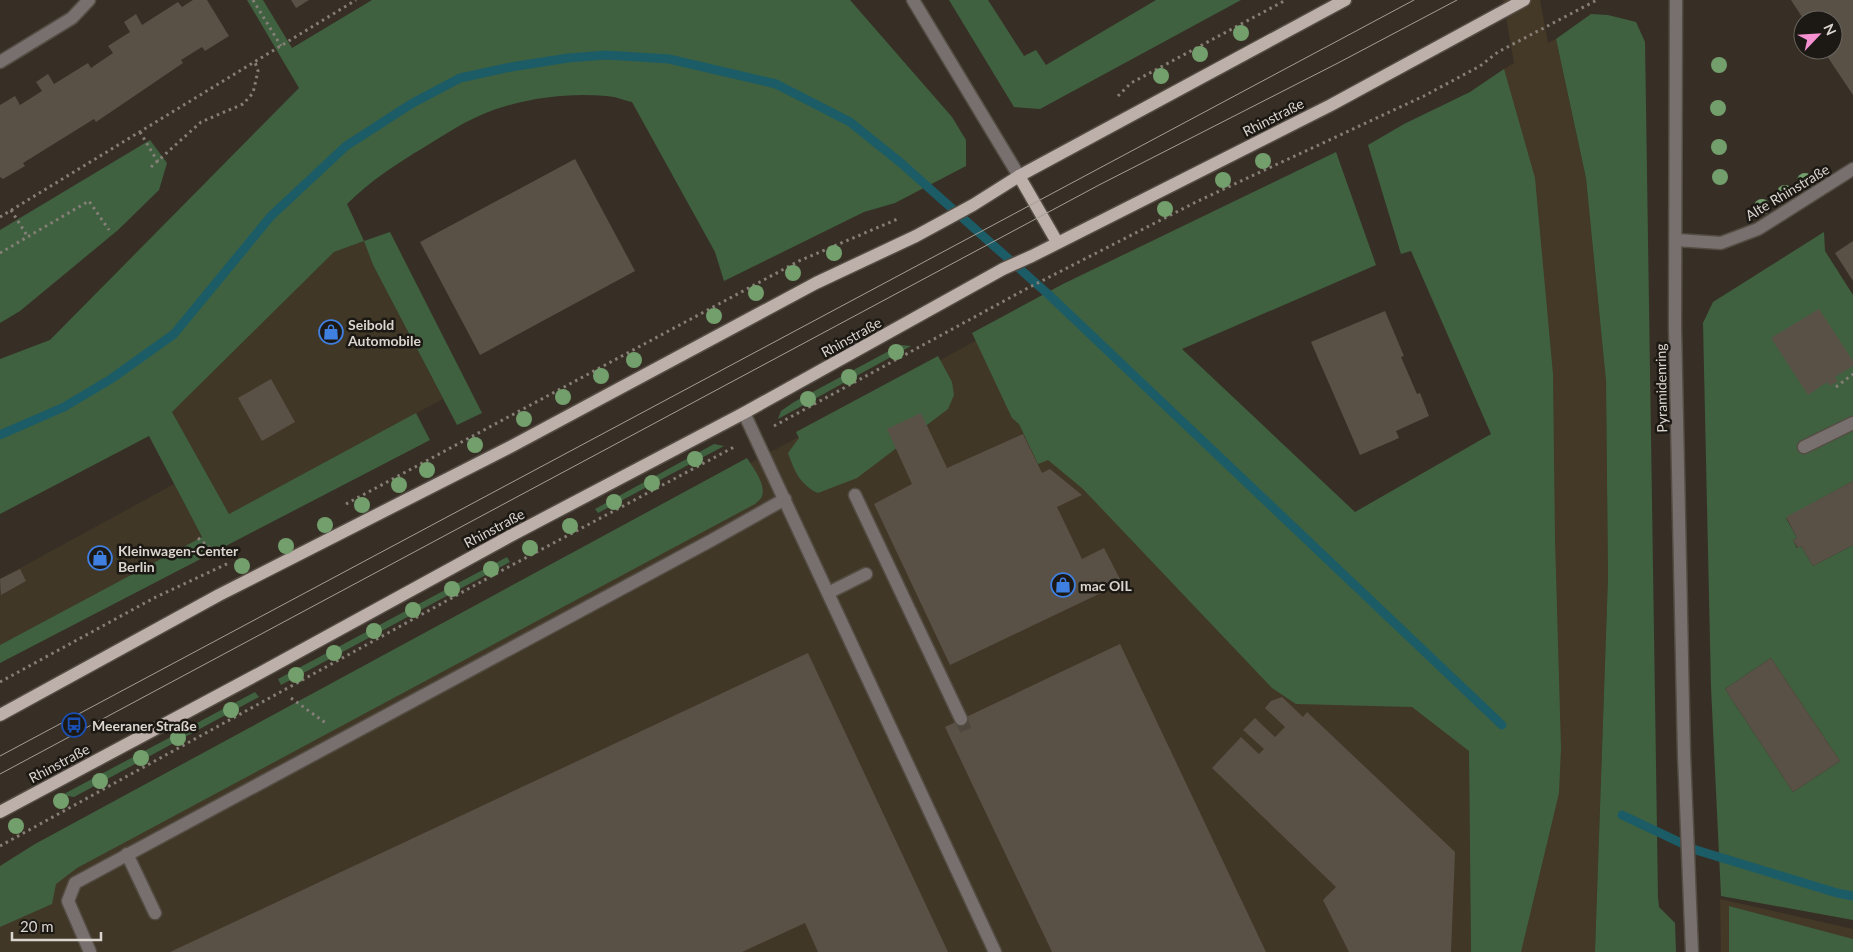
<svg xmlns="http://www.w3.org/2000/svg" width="1853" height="952" font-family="Lato,sans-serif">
<rect width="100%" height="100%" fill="#372f25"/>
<g fill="#413727">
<polygon points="364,241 373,265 443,399 229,514 172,412 334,252"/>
<polygon points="1016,319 1469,751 1471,952 0,952 0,877 743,467"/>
<polygon points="174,484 202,537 0,645 0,579"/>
</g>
<g fill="#443827">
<polygon points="1503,0 1540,0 1548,43 1556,39 1586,178 1606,381 1608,577 1595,952 1494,952 1504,69 1514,63"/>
<polygon points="1720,899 1853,929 1853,952 1721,952"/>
</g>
<g fill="#3f6140" fill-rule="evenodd">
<path d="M247,0h16l29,48 80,-48h478l102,117 14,23v26l-71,37 -31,9 -140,69 -9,-29 -83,-150c-9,-2 -18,-6 -26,-6 -40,-4 -90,3 -127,20 -19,8 -38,21 -56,32 -27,16 -54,34 -76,56l17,37 26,-9 92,181 -25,12 -84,-160 -9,-24 -30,11 -162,160 57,102 187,-101 14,27 -430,223v-18l202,-108 -53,-101 -149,78v-155l50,-19 249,-252z"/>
<polygon points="949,0 988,0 1024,56 1036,50 1046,65 1156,0 1241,0 1040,109 1014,107"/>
<polygon points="1591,14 1608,15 1636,22 1645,42 1658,897 1659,907 1675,923 1676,952 1595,952 1608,577 1606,381 1586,178 1556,39"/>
<polygon points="1504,69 1535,178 1553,374 1555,539 1561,748 1559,793 1521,952 1471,952 1469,751 1412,707 1296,704 1272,688 1083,489 1048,460 1038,464 1019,424 1012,418 972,333 1063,284 1336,152 1376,265 1182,349 1355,512 1491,434 1411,251 1401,254 1368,145 1404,124 1470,92"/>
<polygon points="150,140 167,163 159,190 118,230 20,311 0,323 0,230"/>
<path d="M1824,232l1,19 28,44v186l-67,37 11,20 -4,2 4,8 4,-2 12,20 40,-21v375l-132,-24 -10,-209 -8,-364 10,-21zM1771,658l69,103 -47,31 -68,-103z"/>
<polygon points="900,345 911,346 778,419 781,411 794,402"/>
<path d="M938,356l14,26 2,13 -6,14 -91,69 -39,15c-18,-8 -24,-23 -30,-40l11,-15 -3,-6z"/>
<polygon points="714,444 724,446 598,513 595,509"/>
<path d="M747,458c6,10 21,28 14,40 -1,2 -4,4 -6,6l-678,364 -21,16 -4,20 -52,23v-61l35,-22z"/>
<polygon points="507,557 510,562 281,685 278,679"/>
<polygon points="255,692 259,697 74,797 62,795"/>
<polygon points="1729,906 1853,939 1853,952 1729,952"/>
</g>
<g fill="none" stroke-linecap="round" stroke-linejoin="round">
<g stroke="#1c5c66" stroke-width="9">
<polyline points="0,435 64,407 111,379 174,334 271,216 346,146 411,104 460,78 511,67 568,58 606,55 669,59 776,84 850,122 901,163 1048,294 1502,725"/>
<polyline points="1622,815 1696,850 1837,893 1853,896"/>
</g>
</g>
<g fill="#5a5146">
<polygon points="193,0 207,0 229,36 205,51 202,47 181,60 183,63 96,122 94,119 23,163 25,166 3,179 0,177 0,105 15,96 20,105 42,91 36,82 48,74 54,84 88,63 91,68 113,53 108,46 130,32 124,22 136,14 142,25 178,2 182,7"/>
<polygon points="291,0 309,0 296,8"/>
<polygon points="1791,0 1853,0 1853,95 1823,50 1833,50 1833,20 1804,20"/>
<polygon points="575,159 635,271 480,355 420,242"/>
<polygon points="1853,241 1853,281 1835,253"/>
<polygon points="1819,309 1853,361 1853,366 1835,377 1838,381 1830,386 1827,382 1808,395 1771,338"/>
<polygon points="1385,311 1404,356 1401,357 1417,394 1420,393 1429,416 1396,431 1399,438 1360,455 1311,342"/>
<polygon points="271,379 295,422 262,441 238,398"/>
<polygon points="921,413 947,468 1023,434 1042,473 1050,469 1082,495 1057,507 1082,559 1104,548 1122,583 950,665 874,504 912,484 887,429"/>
<polygon points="1853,481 1853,545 1813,566 1801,546 1798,548 1793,540 1797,538 1786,517"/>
<polygon points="20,569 26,581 1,595 0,579"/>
<polygon points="1120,644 1266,952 1052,952 945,727"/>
<polygon points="808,653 948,952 818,952 805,923 742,952 170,952"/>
<polygon points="1771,658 1840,761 1793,792 1725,689"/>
<polygon points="1282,697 1303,717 1307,712 1455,852 1451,952 1349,952 1323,900 1336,887 1212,768 1241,737 1259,754 1264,749 1243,730 1255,718 1275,737 1285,727 1265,708 1271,701"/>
</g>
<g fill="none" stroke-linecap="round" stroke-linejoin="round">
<polyline stroke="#4f483e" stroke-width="12" stroke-dasharray="12 6" stroke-linecap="butt" points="961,719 967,733"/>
<g stroke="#544d44" stroke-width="15">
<g id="minor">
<polyline points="913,0 1019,176"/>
<polyline points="1676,0 1675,327 1684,754 1692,952"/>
<polyline points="0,62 72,18 89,0"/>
<polyline points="1676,240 1721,243 1758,229 1853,169"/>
<polyline points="744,413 995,952"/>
<polyline points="1804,447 1853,423"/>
<polyline points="855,495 961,719"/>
<polyline points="828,593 866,574"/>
<polyline points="127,854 155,913"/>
<polyline points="90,952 68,901 75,883 712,540 785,499"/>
</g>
</g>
<g stroke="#544d44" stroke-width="15">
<g id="major">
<polyline points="1019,176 1057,242"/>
<polyline points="0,715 219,595 512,446 816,283 916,236 973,205 1019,176 1345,0"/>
<polyline points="0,812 260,673 514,534 744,413 1003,269 1032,256 1331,105 1524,0"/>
</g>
</g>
<g stroke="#867f77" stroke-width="3" stroke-dasharray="2.5 4" stroke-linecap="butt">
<polyline points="253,0 281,46"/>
<polyline points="1118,96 1131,83 1286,0"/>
<polyline points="140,132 158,162"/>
<polyline points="151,167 201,122 243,104 253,93 258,71 255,62"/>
<polyline points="11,210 28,237"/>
<polyline points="0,217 356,0"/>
<polyline points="0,253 89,201 109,230"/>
<polyline points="1836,387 1853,374"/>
<polyline points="774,426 1026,289 1198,201 1424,96 1480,66 1498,52 1597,0"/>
<polyline points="346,504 799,261 900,218"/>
<polyline points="198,538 219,556"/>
<polyline points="0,682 154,598 229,563"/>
<polyline points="291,698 327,724"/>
<polyline points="0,846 499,572 736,446"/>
</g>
<use href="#minor" stroke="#77706e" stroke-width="12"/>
<use href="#major" stroke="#bdafaa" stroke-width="12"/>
<g stroke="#a49e97" stroke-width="1">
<polyline points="0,756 1414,0"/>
<polyline points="0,774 1099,185 1338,63 1457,0"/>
</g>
</g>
<g fill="#739f6d">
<circle cx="1241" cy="33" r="8"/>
<circle cx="1200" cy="54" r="8"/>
<circle cx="1719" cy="65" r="8"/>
<circle cx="1161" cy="76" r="8"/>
<circle cx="1718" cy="108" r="8"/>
<circle cx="1719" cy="147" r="8"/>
<circle cx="1263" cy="161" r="8"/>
<circle cx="1720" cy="177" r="8"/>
<circle cx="1223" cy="180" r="8"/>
<circle cx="1805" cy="181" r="8"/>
<circle cx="1785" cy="193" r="8"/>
<circle cx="1762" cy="207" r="8"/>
<circle cx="1165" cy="209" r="8"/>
<circle cx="834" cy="253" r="8"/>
<circle cx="793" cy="273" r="8"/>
<circle cx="756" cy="293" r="8"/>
<circle cx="714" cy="316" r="8"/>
<circle cx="896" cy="352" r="8"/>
<circle cx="634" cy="360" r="8"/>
<circle cx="601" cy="376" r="8"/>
<circle cx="849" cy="377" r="8"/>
<circle cx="563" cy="397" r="8"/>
<circle cx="808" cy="399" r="8"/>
<circle cx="524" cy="419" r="8"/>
<circle cx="475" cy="445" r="8"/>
<circle cx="695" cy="459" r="8"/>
<circle cx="427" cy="470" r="8"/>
<circle cx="652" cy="483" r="8"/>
<circle cx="399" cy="485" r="8"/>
<circle cx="614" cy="502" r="8"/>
<circle cx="362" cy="505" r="8"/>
<circle cx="325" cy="525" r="8"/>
<circle cx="570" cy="526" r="8"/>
<circle cx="286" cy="546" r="8"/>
<circle cx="530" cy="548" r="8"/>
<circle cx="242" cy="566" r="8"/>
<circle cx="491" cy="569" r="8"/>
<circle cx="452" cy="589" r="8"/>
<circle cx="413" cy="610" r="8"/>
<circle cx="374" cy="631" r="8"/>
<circle cx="334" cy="653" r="8"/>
<circle cx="296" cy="675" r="8"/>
<circle cx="231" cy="710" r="8"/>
<circle cx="178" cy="738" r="8"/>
<circle cx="141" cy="758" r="8"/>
<circle cx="100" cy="781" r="8"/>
<circle cx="61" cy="801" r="8"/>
<circle cx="16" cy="826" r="8"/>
</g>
<defs>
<g id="shop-ring" transform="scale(1.25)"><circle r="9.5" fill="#1c1813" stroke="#3f7fe0" stroke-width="1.5"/><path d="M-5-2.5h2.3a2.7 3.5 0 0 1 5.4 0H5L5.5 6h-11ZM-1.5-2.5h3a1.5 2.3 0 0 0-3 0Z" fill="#3f7fe0"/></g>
<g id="bus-ring" transform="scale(1.25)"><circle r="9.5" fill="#1c1813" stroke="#1a4fb4" stroke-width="1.5"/><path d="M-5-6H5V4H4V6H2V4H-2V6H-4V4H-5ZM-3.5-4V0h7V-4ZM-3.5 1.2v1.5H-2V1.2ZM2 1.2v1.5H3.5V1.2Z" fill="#1a4fb4"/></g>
</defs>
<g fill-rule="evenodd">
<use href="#shop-ring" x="331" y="332"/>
<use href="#shop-ring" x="100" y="558"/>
<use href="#shop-ring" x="1063" y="585"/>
<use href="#bus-ring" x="74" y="725"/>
</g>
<g text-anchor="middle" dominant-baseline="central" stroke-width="5" stroke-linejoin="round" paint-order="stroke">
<g font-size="14" fill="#dad5cf" stroke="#1c1813">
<text transform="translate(1273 117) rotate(-27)">Rhinstraße</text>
<text transform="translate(1787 192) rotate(-31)">Alte Rhinstraße</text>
<text transform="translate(851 337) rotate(-29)">Rhinstraße</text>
<text transform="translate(1661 388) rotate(-91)">Pyramidenring</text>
<text transform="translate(494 528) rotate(-28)">Rhinstraße</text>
<text transform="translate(59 763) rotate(-28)">Rhinstraße</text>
</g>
<g font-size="14" font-weight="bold" fill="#dad5cf" stroke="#1c1813" text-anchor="start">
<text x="348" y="324">Seibold<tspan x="348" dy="16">Automobile</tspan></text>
<text x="118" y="550">Kleinwagen-Center<tspan x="118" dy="16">Berlin</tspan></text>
<text x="1080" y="585">mac OIL</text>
<text x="92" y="725">Meeraner Straße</text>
</g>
</g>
<g transform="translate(1818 35) rotate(65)"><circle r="24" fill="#1c1813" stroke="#68645e"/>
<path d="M0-4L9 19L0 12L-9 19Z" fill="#f590d1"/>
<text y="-8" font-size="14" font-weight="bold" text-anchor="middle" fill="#dad5cf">N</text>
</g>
<path d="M12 932v8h89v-8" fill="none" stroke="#dad5cf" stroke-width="2.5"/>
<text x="20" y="932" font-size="15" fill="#dad5cf" stroke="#1c1813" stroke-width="4" paint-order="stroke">20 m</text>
</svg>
